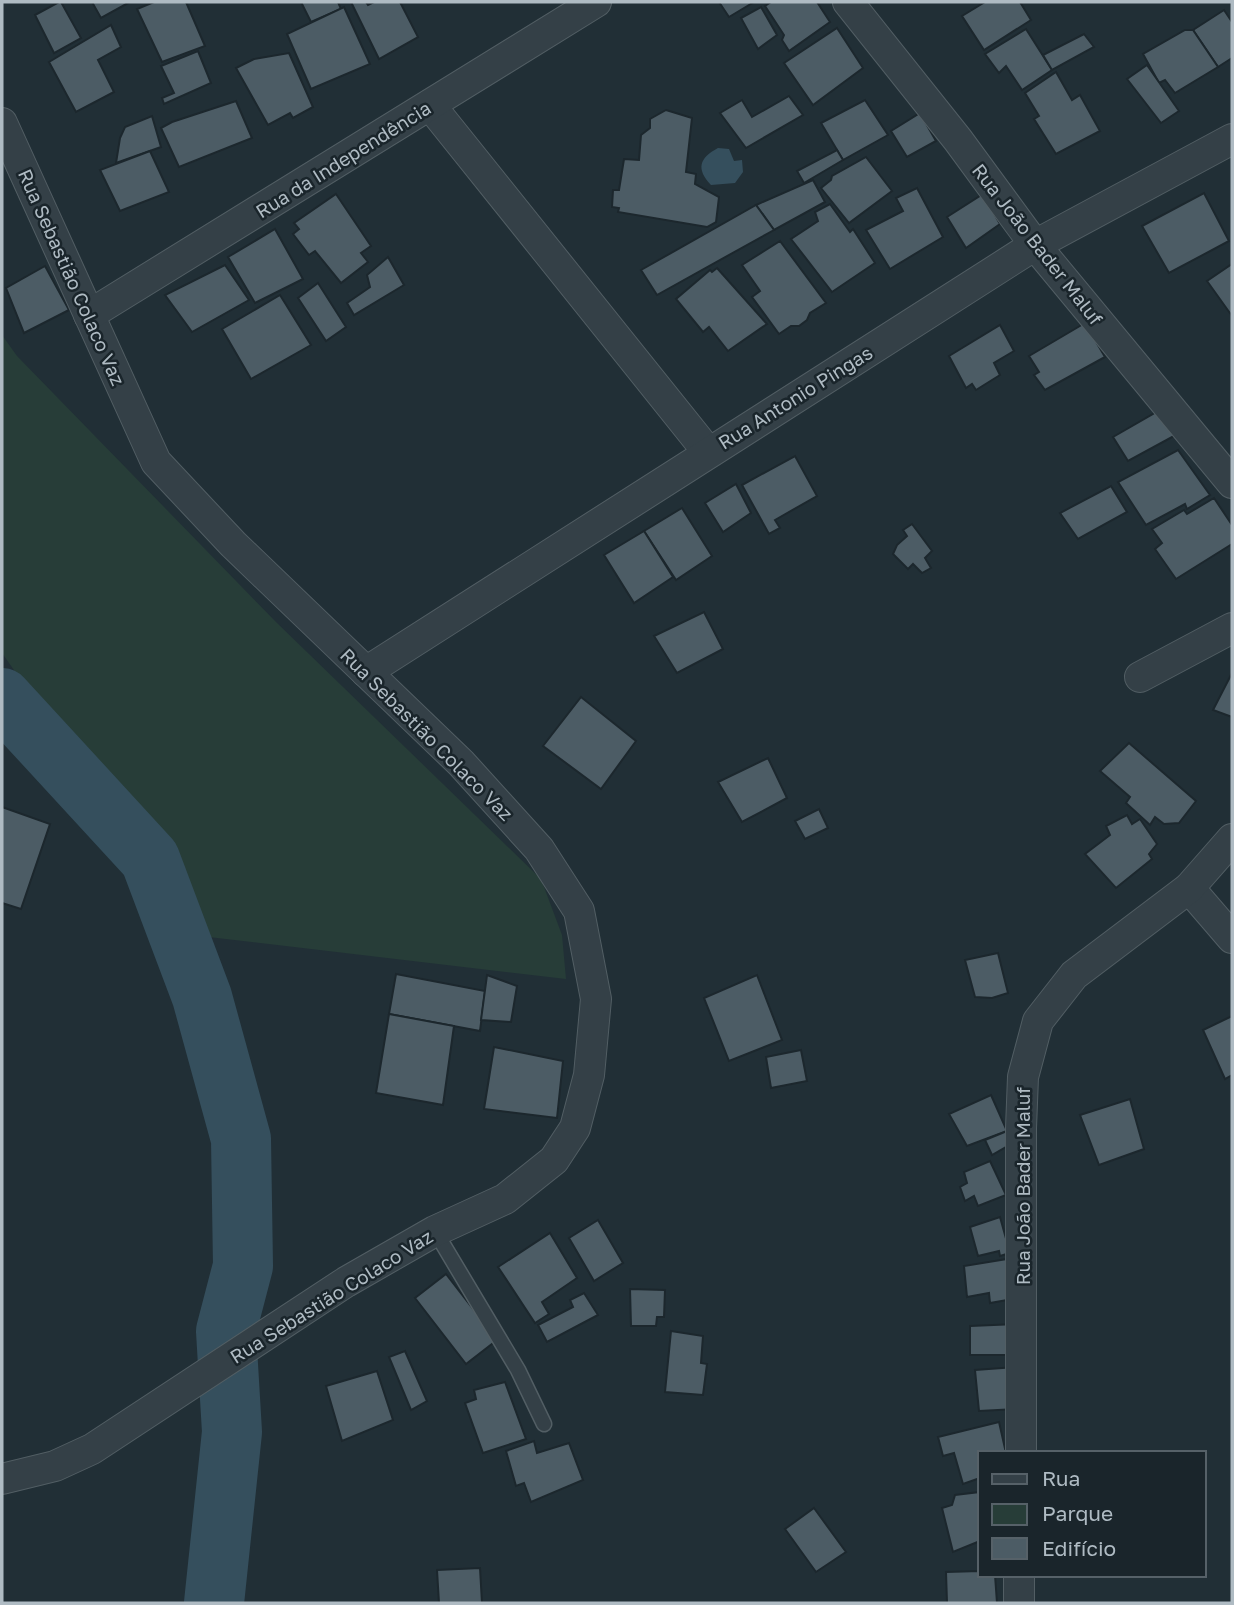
<svg xmlns="http://www.w3.org/2000/svg" width="1234" height="1605" font-family="'Golos Text',sans-serif">
<rect width="100%" height="100%" fill="#212f36"/>
<polygon fill="#273d38" points="2,335 17,356 276,622 541,879 562,935 566,979 200,936 2,653"/>
<path fill="#354f5d" d="M718,148l11,1 5,12 8,-1 1,12 -8,11 -24,2c-15,-16 -12,-27 7,-37z"/>
<g fill="none" stroke-linecap="round" stroke-linejoin="round">
<polyline stroke="#354f5d" stroke-width="60" points="2,698 150,859 202,997 241,1139 243,1266 226,1331 232,1432 214,1603"/>
</g>
<g fill="#4c5c65" stroke="#1c272d" stroke-width="2">
<polygon points="59,2 61,2 81,38 54,53 35,15"/>
<polygon points="92,2 130,2 101,18"/>
<polygon points="154,2 186,2 205,46 162,62 137,9"/>
<polygon points="301,2 338,2 341,9 311,22"/>
<polygon points="351,2 366,2 368,5 374,2 400,2 418,37 379,59"/>
<polygon points="719,2 754,2 729,17"/>
<polygon points="771,2 817,2 830,22 789,51 782,40 784,35 765,6"/>
<polygon points="985,2 1020,2 1031,20 984,50 962,16"/>
<polygon points="344,7 370,64 311,89 287,34"/>
<polygon points="761,7 777,35 758,49 741,18"/>
<polygon points="1224,10 1232,22 1232,58 1218,67 1193,30"/>
<polygon points="111,25 121,47 98,60 114,92 76,112 49,62"/>
<polygon points="837,28 863,68 813,105 784,63"/>
<polygon points="1026,29 1052,70 1022,90 1006,66 999,73 985,54"/>
<polygon points="1185,30 1193,30 1218,67 1175,93 1165,80 1159,83 1143,54"/>
<polygon points="1084,34 1094,47 1052,70 1043,55"/>
<polygon points="198,51 211,83 164,104 162,98 174,93 161,66"/>
<polygon points="289,53 313,107 293,118 290,113 268,125 236,68 254,59"/>
<polygon points="1147,65 1179,111 1161,123 1127,79"/>
<polygon points="1056,72 1072,100 1080,95 1100,131 1056,154 1034,119 1039,116 1025,93"/>
<polygon points="789,96 803,115 746,148 720,113 742,100 752,117"/>
<polygon points="865,100 888,135 843,160 821,123"/>
<polygon points="236,101 252,138 179,167 161,128 172,122"/>
<polygon points="666,110 692,118 686,172 696,174 695,184 719,197 716,222 707,227 618,212 619,208 612,207 613,190 619,190 624,159 639,160 641,135 650,128 650,119"/>
<polygon points="920,113 936,141 907,157 891,131"/>
<polygon points="152,116 161,147 116,163 120,138 125,127"/>
<polygon points="837,150 843,160 804,183 797,171"/>
<polygon points="150,151 169,192 120,211 100,170"/>
<polygon points="866,157 892,191 849,223 821,188 831,180 832,176"/>
<polygon points="813,180 825,202 774,230 756,205"/>
<polygon points="917,188 943,237 890,269 866,230 903,211 896,198"/>
<polygon points="1204,193 1229,241 1169,273 1142,226"/>
<polygon points="336,194 371,246 361,253 368,262 341,283 315,251 309,255 293,234 299,229 294,223"/>
<polygon points="983,194 1000,224 966,248 947,217"/>
<polygon points="830,204 850,232 853,229 875,263 832,292 791,239 818,221 815,212"/>
<polygon points="756,205 774,230 657,295 641,270"/>
<polygon points="275,229 303,279 255,303 228,257"/>
<polygon points="780,241 826,303 810,313 807,320 799,326 791,326 779,334 752,297 760,291 742,265"/>
<polygon points="388,257 404,285 354,315 347,303 370,287 367,275"/>
<polygon points="1232,264 1232,316 1207,281"/>
<polygon points="225,265 249,300 192,332 165,295"/>
<polygon points="45,266 69,310 24,333 6,288"/>
<polygon points="717,268 767,324 728,351 709,327 703,332 676,299 710,270 712,272"/>
<polygon points="318,283 346,327 326,341 298,298"/>
<polygon points="280,295 311,345 251,379 222,329"/>
<polygon points="1085,323 1105,357 1045,390 1034,375 1039,372 1029,356"/>
<polygon points="1000,325 1014,351 994,363 1000,375 976,390 972,384 966,388 949,356"/>
<polygon points="1160,410 1174,436 1128,461 1113,437"/>
<polygon points="1178,450 1210,495 1187,509 1185,504 1146,525 1118,482"/>
<polygon points="795,456 817,496 775,520 780,528 769,534 742,485"/>
<polygon points="736,484 751,513 723,532 705,503"/>
<polygon points="1111,486 1127,512 1078,539 1060,513"/>
<polygon points="1214,498 1232,525 1232,544 1176,579 1155,549 1162,543 1152,529 1184,510 1187,514"/>
<polygon points="682,508 712,556 676,580 644,531"/>
<polygon points="912,524 932,551 925,558 931,568 922,573 913,564 908,569 893,554 897,545 907,536 903,530"/>
<polygon points="644,531 673,577 634,603 604,555"/>
<polygon points="704,612 723,649 677,673 654,636"/>
<polygon points="1232,673 1232,717 1213,710"/>
<polygon points="581,697 636,741 601,789 543,746"/>
<polygon points="1129,743 1196,801 1179,823 1164,824 1155,817 1150,825 1126,803 1130,797 1100,771"/>
<polygon points="768,758 787,798 742,822 718,782"/>
<polygon points="2,807 50,824 21,909 2,903"/>
<polygon points="819,809 828,828 805,839 795,821"/>
<polygon points="1127,815 1132,824 1140,819 1157,844 1149,854 1152,859 1116,888 1085,854 1110,835 1106,826"/>
<polygon points="998,953 1008,993 992,998 975,997 965,960"/>
<polygon points="396,974 485,991 480,1031 389,1014"/>
<polygon points="487,975 517,986 511,1022 481,1020"/>
<polygon points="757,975 782,1040 729,1061 704,998"/>
<polygon points="389,1014 454,1026 443,1105 376,1093"/>
<polygon points="1232,1016 1232,1075 1225,1079 1203,1030"/>
<polygon points="494,1047 563,1061 557,1118 484,1109"/>
<polygon points="801,1050 807,1081 771,1088 766,1057"/>
<polygon points="991,1095 1007,1131 967,1146 949,1114"/>
<polygon points="1130,1099 1144,1149 1099,1165 1080,1115"/>
<polygon points="1007,1131 1011,1144 992,1155 985,1140"/>
<polygon points="990,1161 1006,1195 978,1206 974,1196 965,1201 960,1187 967,1183 964,1172"/>
<polygon points="1000,1217 1010,1253 1000,1256 999,1251 978,1256 970,1227"/>
<polygon points="598,1220 623,1263 594,1281 569,1238"/>
<polygon points="550,1233 577,1278 542,1302 549,1314 535,1323 498,1267"/>
<polygon points="1007,1259 1013,1299 990,1303 989,1293 967,1297 964,1266"/>
<polygon points="446,1274 497,1340 466,1364 415,1298"/>
<polygon points="630,1289 665,1290 664,1317 657,1317 656,1326 631,1326"/>
<polygon points="584,1293 598,1315 547,1342 538,1325 573,1307 570,1300"/>
<polygon points="1017,1324 1019,1355 970,1355 970,1326"/>
<polygon points="671,1331 703,1336 701,1363 707,1364 703,1395 665,1392"/>
<polygon points="405,1351 427,1401 411,1410 389,1357"/>
<polygon points="1016,1367 1017,1409 979,1411 975,1370"/>
<polygon points="377,1371 393,1420 342,1441 326,1386"/>
<polygon points="505,1382 526,1439 483,1453 465,1403 476,1399 474,1390"/>
<polygon points="999,1422 1006,1453 980,1453 980,1478 963,1484 954,1453 943,1456 938,1437"/>
<polygon points="534,1441 537,1453 569,1443 583,1480 531,1502 524,1483 516,1486 506,1451"/>
<polygon points="980,1492 980,1541 953,1552 942,1508 952,1505 955,1495"/>
<polygon points="814,1508 846,1552 816,1572 785,1529"/>
<polygon points="480,1568 482,1603 439,1603 437,1570"/>
<polygon points="980,1571 980,1575 995,1575 997,1603 947,1603 946,1572"/>
</g>
<g fill="none" stroke-linecap="round" stroke-linejoin="round">
<g stroke="#525e64" stroke-width="17">
<polyline id="service" points="435,1231 518,1370 544,1424"/>
</g>
<g stroke="#525e64" stroke-width="32">
<g id="minor">
<polyline points="848,2 958,140 1035,245 1232,483"/>
<polyline points="430,105 708,452"/>
<polyline points="2,123 156,462 233,544 461,763 539,849 579,911 596,999 589,1075 575,1128 554,1160 505,1199 435,1231 346,1282 92,1449 55,1466 2,1479"/>
<polyline points="89,315 596,2"/>
<polyline points="366,672 1035,245 1232,139"/>
<polyline points="1140,677 1232,628"/>
<polyline points="1189,888 1232,938"/>
<polyline points="1021,1453 1021,1128 1023,1077 1038,1021 1074,975 1189,888 1232,839"/>
<polyline points="1019,1603 1019,1575"/>
</g>
</g>
<use href="#service" stroke="#344047" stroke-width="14"/>
<use href="#minor" stroke="#344047" stroke-width="30"/>
</g>
<g text-anchor="middle" dominant-baseline="central" stroke-width="5" stroke-linejoin="round" paint-order="stroke">
<g font-size="19" fill="#afbbc3" stroke="#1a252b">
<text transform="translate(343 159) rotate(-32)">Rua da Independência</text>
<text transform="translate(1038 244) rotate(52)">Rua João Bader Maluf</text>
<text transform="translate(72 277) rotate(66)">Rua Sebastião Colaco Vaz</text>
<text transform="translate(795 397) rotate(-32)">Rua Antonio Pingas</text>
<text transform="translate(427 734) rotate(45)">Rua Sebastião Colaco Vaz</text>
<text transform="translate(1022 1186) rotate(-90)">Rua João Bader Maluf</text>
<text transform="translate(331 1296) rotate(-32)">Rua Sebastião Colaco Vaz</text>
</g>
</g>
<rect width="1234" height="1605" fill="none" stroke="#afbbc3" stroke-width="7"/>
<rect x="978" y="1451" width="228" height="126" fill="#1a252b" stroke="#566168" stroke-width="2"/>
<rect x="992" y="1474" width="35" height="10" fill="#344047" stroke="#566168" stroke-width="2"/>
<text x="1042" y="1486" font-size="21" fill="#afbbc3">Rua</text>
<rect x="992" y="1504" width="35" height="21" fill="#273d38" stroke="#566168" stroke-width="2"/>
<text x="1042" y="1521" font-size="21" fill="#afbbc3">Parque</text>
<rect x="992" y="1538" width="35" height="21" fill="#4c5c65" stroke="#566168" stroke-width="2"/>
<text x="1042" y="1556" font-size="21" fill="#afbbc3">Edifício</text>
</svg>
